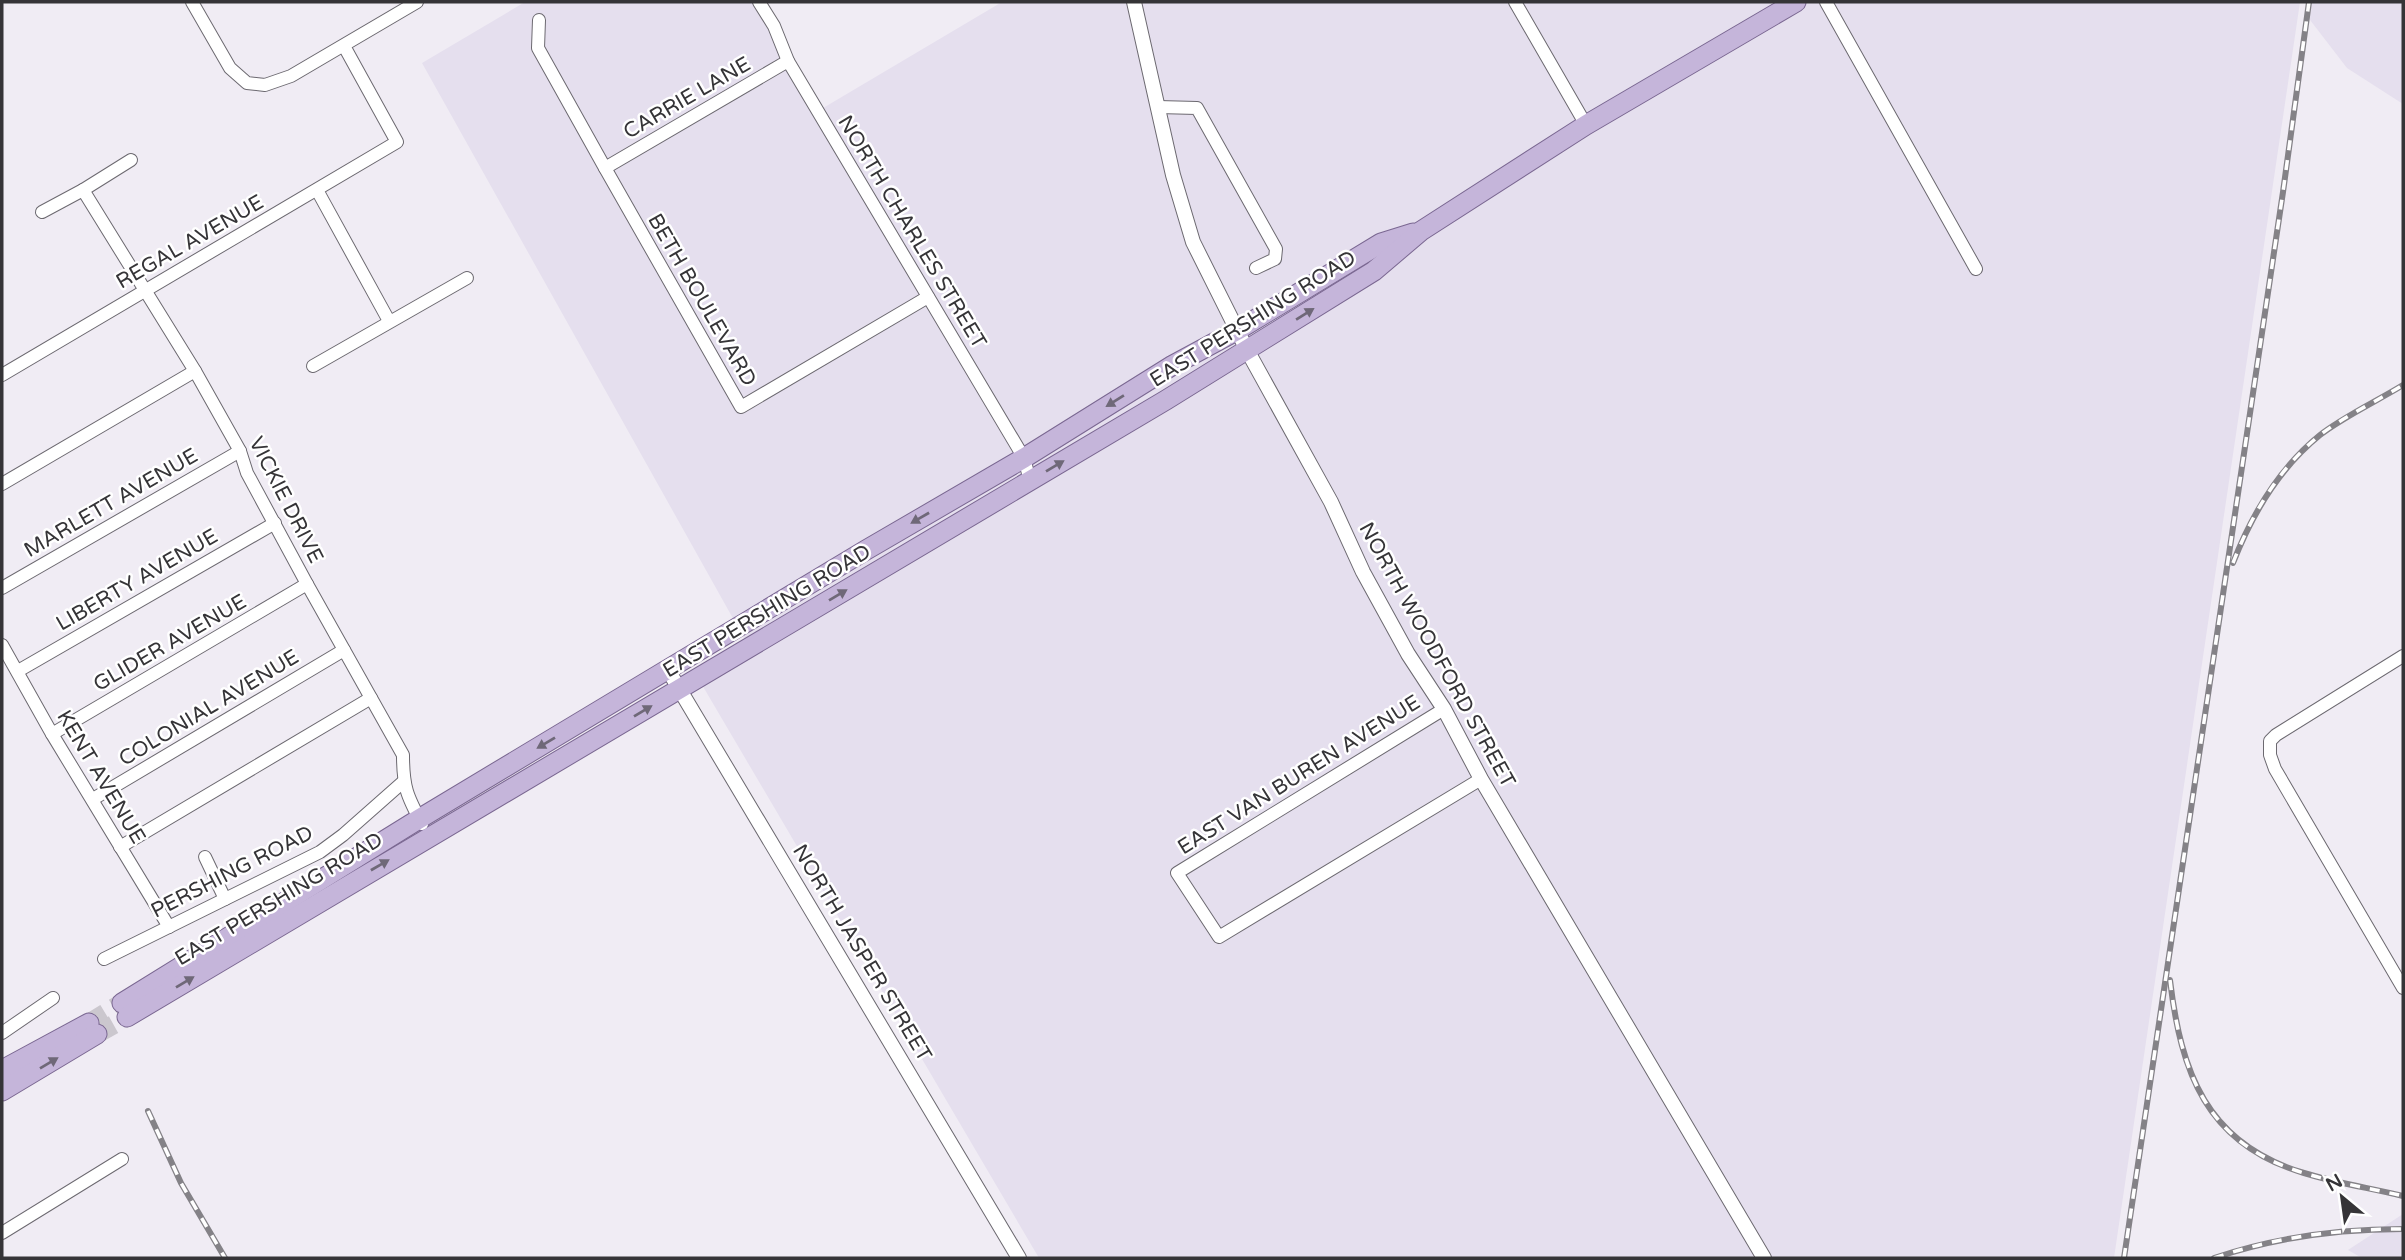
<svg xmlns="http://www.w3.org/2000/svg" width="2405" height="1260" font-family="'Varela Round',sans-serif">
<rect width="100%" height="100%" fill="#f0ecf4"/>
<g fill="#e5dfee">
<polygon points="525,2 759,2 818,111 1002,2 2300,2 2114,1258 1039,1258 698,678 749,647 422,63"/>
<polygon points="2309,2 2403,2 2403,104 2347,68 2307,16"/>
<polygon points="2403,1214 2403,1258 2362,1258 2348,1250"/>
</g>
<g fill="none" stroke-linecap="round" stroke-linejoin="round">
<g stroke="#cbc7ce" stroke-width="19" stroke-dasharray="19 10" stroke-linecap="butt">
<polyline points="89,1023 122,1003"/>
<polyline points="97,1034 127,1017"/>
</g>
<g stroke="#6c6970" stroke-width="14">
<g id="minor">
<polyline points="192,2 230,68 247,83 265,85 291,76 417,2"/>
<polyline points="759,2 774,26 788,61 1024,458 1030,481"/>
<polyline points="1515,2 1586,125"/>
<polyline points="1826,2 1976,269"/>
<polyline points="539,20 538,48 605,168 741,407 928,297"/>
<polyline points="1158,107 1197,108 1276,249 1275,259 1256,268"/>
<polyline points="605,168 788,61"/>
<path d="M83,190l112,181 45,80 7,22 60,111 96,171c0,32 4,41 19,69"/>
<polyline points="317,190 389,321"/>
<polyline points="42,212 83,190 131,160"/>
<polyline points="313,366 467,278"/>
<polyline points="2,375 397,142 344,46"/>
<polyline points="2,484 195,371"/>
<polyline points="2,588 240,451"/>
<polyline points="2,645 52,734 169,927"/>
<polyline points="2403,656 2276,735 2270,741 2270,755 2275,769 2403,988"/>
<polyline points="18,671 275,523"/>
<polyline points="1444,709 1177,873 1219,937 1481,779"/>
<polyline points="52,734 307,584"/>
<polyline points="93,799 344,650"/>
<polyline points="120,847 371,698"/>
<polyline points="205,857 225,899"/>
<polyline points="104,959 320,852 343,835 403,782"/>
<polyline points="2,1033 53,998"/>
<polyline points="2,1233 122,1159"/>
</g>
</g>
<g stroke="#6c6970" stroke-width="16">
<g id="tertiary">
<polyline points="1134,2 1173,175 1193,242 1247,350 1331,502 1363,572 1408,654 1444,709 1481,779 1764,1258"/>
<polyline points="668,670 1019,1258"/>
</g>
</g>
<g stroke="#7a6791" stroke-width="21">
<g id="primary">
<polyline points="122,1003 419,819 866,550 1024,458 1173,365 1238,330 1381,243 1413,233"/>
<polyline points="127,1017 1166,400 1374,271 1421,231 1586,125 1796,2"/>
<polyline points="2,1070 89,1023"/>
<polyline points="2,1091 97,1034"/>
</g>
</g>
<use href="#minor" stroke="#fff" stroke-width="12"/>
<use href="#tertiary" stroke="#fff" stroke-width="14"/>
<use href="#primary" stroke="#c5b5da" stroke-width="19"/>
<g stroke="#848287" stroke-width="6">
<g id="rail">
<path d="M2233,563c19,-49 45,-94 87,-128 23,-18 57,-34 83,-50"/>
<path d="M2170,980c11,92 36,164 134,193 32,10 66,15 99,23"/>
<polyline points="148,1111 181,1183 225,1258"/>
<polyline points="2124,1258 2283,192 2309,2"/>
<path d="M2214,1258c62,-21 124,-29 189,-29"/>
</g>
</g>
<use href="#rail" stroke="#fff" stroke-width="3.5" stroke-dasharray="10" stroke-linecap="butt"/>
</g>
<defs><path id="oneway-solid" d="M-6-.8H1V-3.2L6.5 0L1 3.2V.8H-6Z" transform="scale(1.75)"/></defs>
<g fill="#6f6878">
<use href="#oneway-solid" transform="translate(1305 314) rotate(-32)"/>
<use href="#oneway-solid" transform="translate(1115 401) rotate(148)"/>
<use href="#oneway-solid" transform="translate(1055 466) rotate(-31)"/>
<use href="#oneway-solid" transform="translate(920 518) rotate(150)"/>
<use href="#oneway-solid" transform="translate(838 595) rotate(-31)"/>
<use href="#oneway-solid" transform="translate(643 711) rotate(-31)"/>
<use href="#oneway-solid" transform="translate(546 743) rotate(149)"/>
<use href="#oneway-solid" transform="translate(380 865) rotate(-30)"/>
<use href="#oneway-solid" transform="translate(185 982) rotate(-31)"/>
<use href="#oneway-solid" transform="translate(49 1063) rotate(-31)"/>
</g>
<g text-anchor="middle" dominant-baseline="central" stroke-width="5" stroke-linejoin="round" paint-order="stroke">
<g font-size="21" fill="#353437" stroke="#fff">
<text transform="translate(687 98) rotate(-30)">CARRIE LANE</text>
<text transform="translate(912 232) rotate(59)">NORTH CHARLES STREET</text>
<text transform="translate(190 242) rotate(-30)">REGAL AVENUE</text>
<text transform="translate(702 300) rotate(60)">BETH BOULEVARD</text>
<text transform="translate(1253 319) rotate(-32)">EAST PERSHING ROAD</text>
<text transform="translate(286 500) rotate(63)">VICKIE DRIVE</text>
<text transform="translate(111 503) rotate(-30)">MARLETT AVENUE</text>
<text transform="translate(137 580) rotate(-30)">LIBERTY AVENUE</text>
<text transform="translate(767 611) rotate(-31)">EAST PERSHING ROAD</text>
<text transform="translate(170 643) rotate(-30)">GLIDER AVENUE</text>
<text transform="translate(1437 655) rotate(61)">NORTH WOODFORD STREET</text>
<text transform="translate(209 708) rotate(-31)">COLONIAL AVENUE</text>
<text transform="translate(1299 775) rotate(-32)">EAST VAN BUREN AVENUE</text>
<text transform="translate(101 777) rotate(59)">KENT AVENUE</text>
<text transform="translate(232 872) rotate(-27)">PERSHING ROAD</text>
<text transform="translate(279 899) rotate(-31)">EAST PERSHING ROAD</text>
<text transform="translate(862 953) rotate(59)">NORTH JASPER STREET</text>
</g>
</g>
<rect width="2405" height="1260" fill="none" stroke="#353437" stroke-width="7"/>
<g transform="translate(2342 1197) rotate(331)" stroke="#ffffff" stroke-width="5" paint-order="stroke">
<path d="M0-5L12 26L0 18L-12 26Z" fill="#353437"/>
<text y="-10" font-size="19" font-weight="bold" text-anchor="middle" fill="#353437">N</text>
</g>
</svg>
